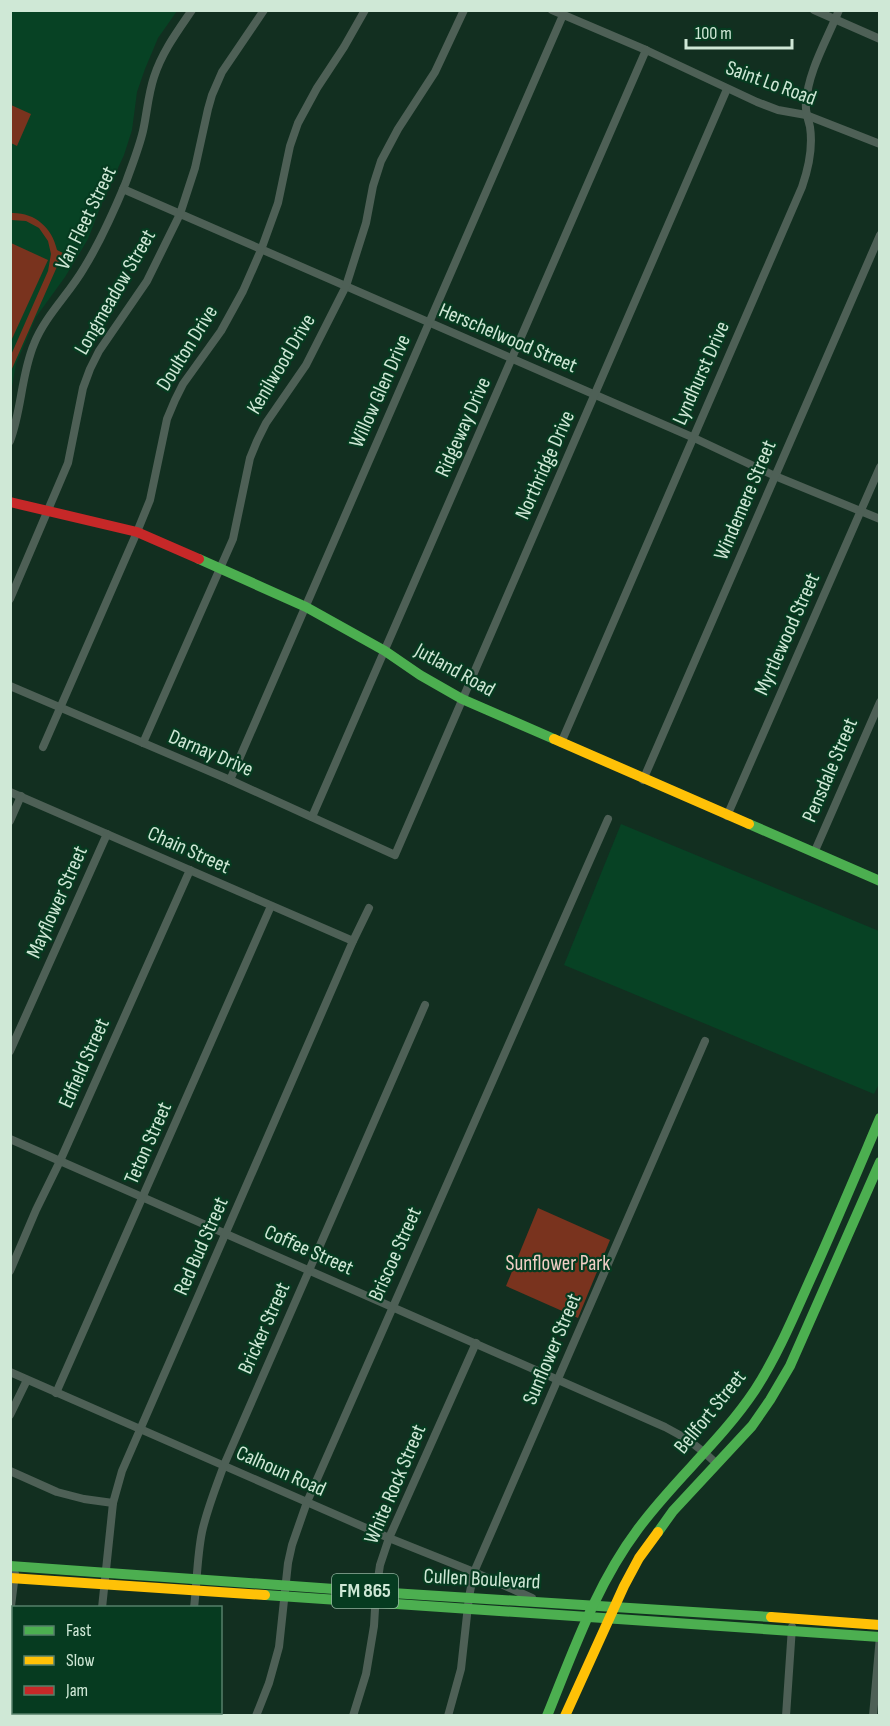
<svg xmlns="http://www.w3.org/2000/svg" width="890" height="1726" font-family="'Sofia Sans Condensed',sans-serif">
<rect width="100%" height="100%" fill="#122f20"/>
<g fill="#074224">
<polygon points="11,11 177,11 158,38 145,69 137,92 132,130 124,155 101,205 88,239 65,277 36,317 16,364 11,392"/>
<polygon points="621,824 879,931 880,1082 874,1094 564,965"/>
</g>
<g fill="#79331e">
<polygon points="11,105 31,114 17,146 11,143"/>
<path d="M11,213c23,-1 41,14 46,37l6,3 -52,118v-16l37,-84 3,-17 -3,-13 -9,-13 -13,-7 -15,-1z"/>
<polygon points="11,243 48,260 11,341"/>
<polygon points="538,1208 610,1240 578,1318 506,1286"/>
</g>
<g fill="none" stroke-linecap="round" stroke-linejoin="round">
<g stroke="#4e6056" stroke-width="8">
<polyline points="552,10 646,50 757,102 778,110 806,115 880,144"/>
<polyline points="814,10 880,39"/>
<polyline points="123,189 692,437 775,476 880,519"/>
<path d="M10,441c12,-32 11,-66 24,-97 11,-28 35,-50 50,-76 16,-26 30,-57 42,-86 6,-17 13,-34 17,-51 4,-18 5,-36 11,-54 8,-25 23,-45 38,-67"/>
<polyline points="10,599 68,463 83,388 90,369 99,351 147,281 180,214 195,168 208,109 212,95 222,72 264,10"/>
<polyline points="10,686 230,780 395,855 727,89"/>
<polyline points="143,743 233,539 250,458 257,441 266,423 306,365 346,286 366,223 373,186 381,161 398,129 435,72 464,10"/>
<path d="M561,743l241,-556c7,-20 11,-40 8,-60 -2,-9 -5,-15 -4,-24 2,-32 21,-63 33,-93"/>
<polyline points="43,747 137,532 150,500 167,419 175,400 183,384 221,331 243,291 261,250 278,203 290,146 298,123 317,88 344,47 365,10"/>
<polyline points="230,780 563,15"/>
<polyline points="643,780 880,235"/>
<polyline points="10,792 353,941"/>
<polyline points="727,816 880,467"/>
<polyline points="312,817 646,50"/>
<polyline points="10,821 21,796"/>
<polyline points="814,853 880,702"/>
<polyline points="10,1051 107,834"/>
<path d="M10,1139l655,288c20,10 36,21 52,37"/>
<polyline points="10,1271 36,1210 60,1161 190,870"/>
<polyline points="10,1372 389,1538 474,1572 532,1598"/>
<polyline points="56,1393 271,906"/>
<polyline points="10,1415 27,1380"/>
<polyline points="10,1471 57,1492 84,1499 113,1503"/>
<polyline points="102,1608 113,1503 122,1471 353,941 369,908"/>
<path d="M194,1608c3,-26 3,-51 8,-76 5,-23 14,-45 22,-67l201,-460"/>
<polyline points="10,1614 15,1574"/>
<polyline points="10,1664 14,1665"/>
<polyline points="115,1712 121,1716"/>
<polyline points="65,1716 66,1712"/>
<polyline points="161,1716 162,1712"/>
<polyline points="256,1716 269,1683 279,1647 288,1563 292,1545 307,1502 608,819"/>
<polyline points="353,1716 366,1674 374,1626 376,1592 380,1565 389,1538 476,1343"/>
<polyline points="448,1716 461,1669 469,1597 474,1572 705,1041"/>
<polyline points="786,1716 792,1627"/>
<polyline points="873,1716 880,1636"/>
</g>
<g stroke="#4caf50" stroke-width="10">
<polyline points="199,559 306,607 385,651 420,675 462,699 554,739"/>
<polyline points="749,824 880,881"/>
<polyline points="658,1532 673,1511 752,1426 770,1400 790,1366 880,1162"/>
<polyline points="10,1566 376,1592 771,1617"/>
<polyline points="265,1595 880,1637"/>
<path d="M547,1716c26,-64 49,-131 91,-187 36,-49 83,-88 117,-139 22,-34 38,-72 55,-110 24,-53 47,-108 70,-162"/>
</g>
<g stroke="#ffc107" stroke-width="10">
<polyline points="554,739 749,824"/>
<polyline points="10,1578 265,1595"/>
<polyline points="771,1617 880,1625"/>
<polyline points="565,1716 624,1586 639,1558 658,1532"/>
</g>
<polyline stroke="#c62828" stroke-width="10" points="10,502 137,532 199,559"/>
</g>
<g text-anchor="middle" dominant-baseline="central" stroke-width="4.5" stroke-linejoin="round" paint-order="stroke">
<rect fill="#063b20" stroke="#93b49f" stroke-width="1.5" x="332" y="1574" width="66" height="34" rx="4.5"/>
<g font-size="20" font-weight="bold" fill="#cfe8d6">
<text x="365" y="1591">FM 865</text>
</g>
<g font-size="21" fill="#cfe8d6" stroke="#063b20">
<text transform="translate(771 83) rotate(20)">Saint Lo Road</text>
<text transform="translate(86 218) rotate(-64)">Van Fleet Street</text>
<text transform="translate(115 292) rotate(-60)">Longmeadow Street</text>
<text transform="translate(508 338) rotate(23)">Herschelwood Street</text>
<text transform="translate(187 348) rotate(-58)">Doulton Drive</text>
<text transform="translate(281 364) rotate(-59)">Kenilwood Drive</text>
<text transform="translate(701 373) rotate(-66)">Lyndhurst Drive</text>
<text transform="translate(380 391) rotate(-66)">Willow Glen Drive</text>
<text transform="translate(463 427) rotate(-66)">Ridgeway Drive</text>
<text transform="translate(545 465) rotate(-66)">Northridge Drive</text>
<text transform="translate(745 500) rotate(-67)">Windemere Street</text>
<text transform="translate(787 634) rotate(-66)">Myrtlewood Street</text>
<text transform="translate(455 670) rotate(29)">Jutland Road</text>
<text transform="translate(211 753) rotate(23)">Darnay Drive</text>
<text transform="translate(830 770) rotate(-67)">Pensdale Street</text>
<text transform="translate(189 850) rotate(24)">Chain Street</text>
<text transform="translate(57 902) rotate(-66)">Mayflower Street</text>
<text transform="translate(84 1063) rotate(-66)">Edfield Street</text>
<text transform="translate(148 1143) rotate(-66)">Teton Street</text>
<text transform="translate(201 1246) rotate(-66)">Red Bud Street</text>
<text transform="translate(309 1250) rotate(24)">Coffee Street</text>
<text transform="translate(395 1254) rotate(-66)">Briscoe Street</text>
<text transform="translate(264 1328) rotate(-66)">Bricker Street</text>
<text transform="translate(552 1349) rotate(-67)">Sunflower Street</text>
<text transform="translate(710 1412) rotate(-51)">Bellfort Street</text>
<text transform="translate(281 1471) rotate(24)">Calhoun Road</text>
<text transform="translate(395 1484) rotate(-67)">White Rock Street</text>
<text transform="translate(482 1579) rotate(3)">Cullen Boulevard</text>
</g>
<g font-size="21" fill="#f1cfc6" stroke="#063b20">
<text x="558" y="1263">Sunflower Park</text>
</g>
</g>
<rect width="890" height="1726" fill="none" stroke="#cfe8d6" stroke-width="24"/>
<rect x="12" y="1606" width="210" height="108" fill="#063b20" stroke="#568069" stroke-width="1.5"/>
<rect x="24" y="1626" width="30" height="9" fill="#4caf50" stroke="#568069" stroke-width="1.5"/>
<text x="66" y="1636" font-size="18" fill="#cfe8d6">Fast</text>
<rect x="24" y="1656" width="30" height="9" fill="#ffc107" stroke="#568069" stroke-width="1.5"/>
<text x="66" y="1666" font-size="18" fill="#cfe8d6">Slow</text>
<rect x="24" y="1686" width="30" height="9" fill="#c62828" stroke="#568069" stroke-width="1.5"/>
<text x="66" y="1696" font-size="18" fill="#cfe8d6">Jam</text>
<path d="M686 39v9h106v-9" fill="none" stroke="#cfe8d6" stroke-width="3"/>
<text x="695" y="39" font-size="18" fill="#cfe8d6" stroke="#063b20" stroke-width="4.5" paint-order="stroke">100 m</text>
</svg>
